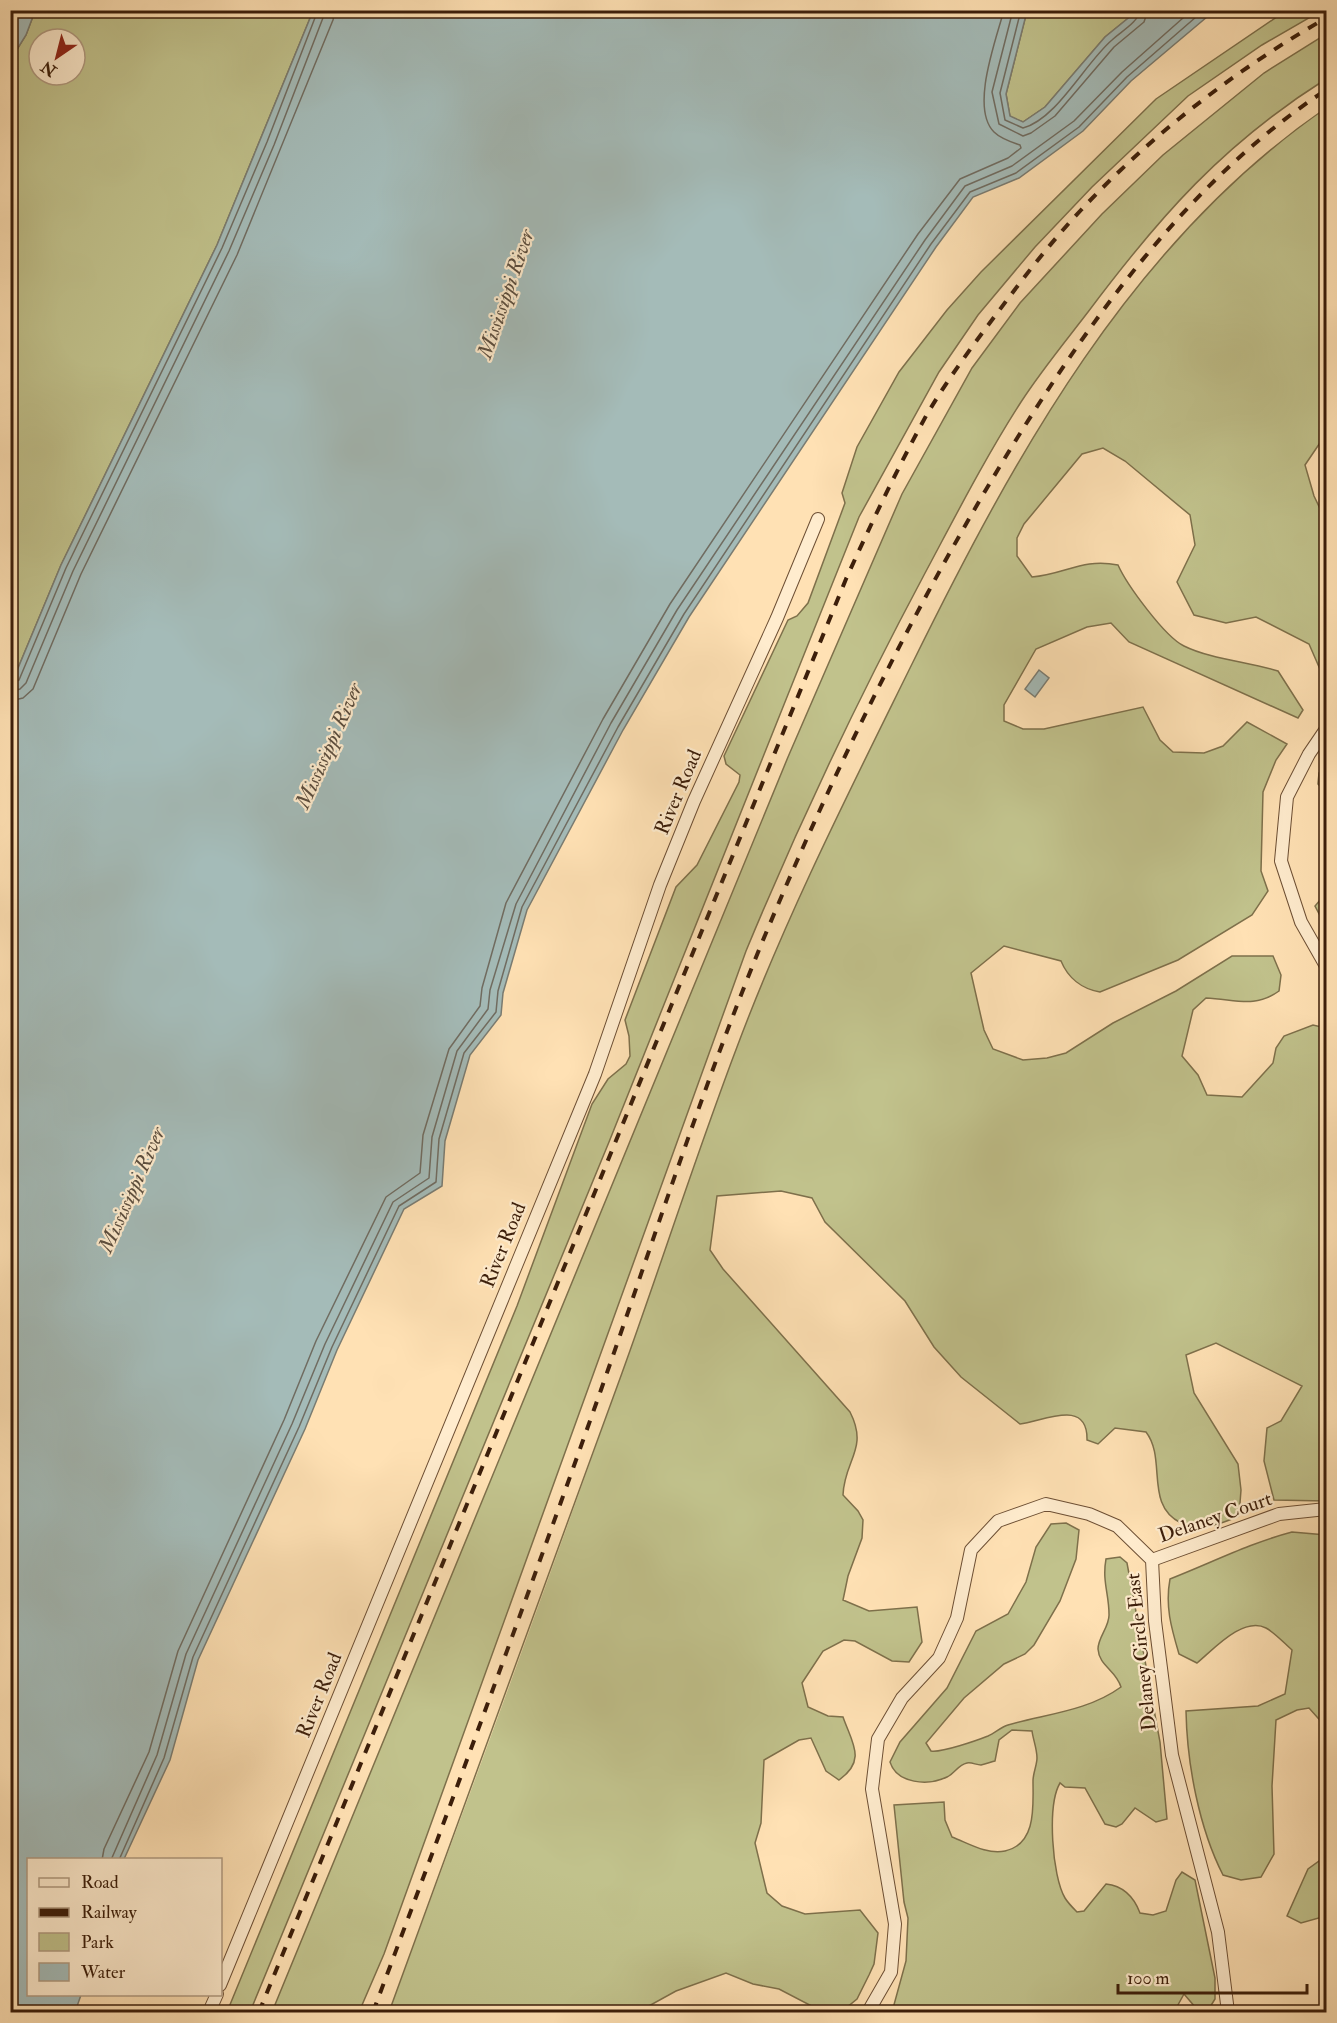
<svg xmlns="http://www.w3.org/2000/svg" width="1337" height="2023" font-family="'IM FELL Double Pica',serif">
<rect width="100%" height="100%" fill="#ffe1b4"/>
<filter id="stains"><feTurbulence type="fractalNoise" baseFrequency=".00333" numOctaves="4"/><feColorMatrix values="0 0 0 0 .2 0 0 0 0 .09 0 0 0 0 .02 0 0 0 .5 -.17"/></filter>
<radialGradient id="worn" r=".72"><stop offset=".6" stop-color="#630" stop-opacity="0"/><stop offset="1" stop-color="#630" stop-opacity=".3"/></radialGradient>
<g fill="#c1c28c" stroke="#7e704b" stroke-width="1.5" fill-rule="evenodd">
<polygon points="1287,10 1321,11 1262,45 1188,96 1092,187 1035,247 978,315 939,372 859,517 609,1142 250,2012 227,2012 517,1306 592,1104 608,1079 626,1064 630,1056 629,1036 625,1020 676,887 697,865 739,782 740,775 726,764 724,756 788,620 797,616 808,603 845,503 842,493 857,447 899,372 947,310 981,272 1156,99"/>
<path d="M35,11h278l-96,234 -156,320 -50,120v-626l15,-24zM39,39h36v36h-36z"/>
<polygon points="1027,11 1137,11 1105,37 1045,107 1023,122 1010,117 1006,94"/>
<path d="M1326,34v45c-103,65 -166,137 -238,233 -23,30 -47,59 -67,90 -36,56 -66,115 -97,173 -65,122 -125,248 -178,376l-362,1003 -25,58h-87l516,-1255 114,-263 70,-126 48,-65 82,-89 61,-59 101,-82z"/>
<path d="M1326,108v326l-21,31 9,31 12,25v162l-17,-39 -53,-27 -30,6 -32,-8 -17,-33 18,-37 -5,-30 -65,-54 -22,-13 -21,6 -58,70 -7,14v18l15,21c34,-3 50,-19 86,-12 9,20 47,72 66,81 26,13 65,16 94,25l25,39 -5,8 -169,-76 -18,-19 -24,4 -51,22 -32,56v16l19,8h21l99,-22 17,33 13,12 31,1 19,-7 24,-24 40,22 -11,16 -13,32 -2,79 7,20 -16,24 -74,45 -78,32c-18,-3 -32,-14 -39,-31l-57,-15 -33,27 13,57 9,19 30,11 24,-2 19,-5 47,-30 63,-32 56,-35h41l8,19 -2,16c-25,18 -44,8 -73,7l-13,12 -11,46 16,19 9,20 35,2 31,-34 3,-15 8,-12 29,-11 13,3v20l-5,18 5,49v386l-52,-1 -10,-39 3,-33 14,-7 21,-35 -86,-43 -30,12 8,38 44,71 3,26 -2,26c-18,8 -39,16 -58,7 -37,-18 -14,-64 -35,-91l-31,-4 -17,16 -11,-4c1,-43 -45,-18 -67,-16l-59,-47 -27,-30 -29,-46 -80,-79 -13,-24 -31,-7 -64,5 -7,54 13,19 127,143c19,37 -6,48 -7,83l15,16 5,9 -1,18 -14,38 -5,24 26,11 48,-4 5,35 -13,20 -17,-1 -37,-20 -11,-1 -21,11 -21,32 6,24 20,9 15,1c9,26 24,43 -4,63l-13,-9 -15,-33 -12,2 -35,20 -3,63 -6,20 12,50 15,13 23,8 55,-4 18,23 -4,31 -5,11 -12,24 -16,13h-18l-44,-23 -26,-5 -27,-11 -50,18 -38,21h-249c79,-212 157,-425 233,-639 39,-108 74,-218 115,-326 49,-131 113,-257 175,-383 102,-207 219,-422 414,-556z"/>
<polygon points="1326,763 1326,793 1318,784 1319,773"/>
<polygon points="1326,893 1326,927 1315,906"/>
<path d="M1066,1523l13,7 -3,29 -16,42 -26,44 -9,9 -21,10 -40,34 -38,45 5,8c10,2 47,-11 57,-15 7,-3 13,-9 20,-11 38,-11 80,-14 113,-38 -5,-17 -22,-21 -23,-38 0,-12 12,-23 11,-35 0,-20 -7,-33 -3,-55l14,-2 7,6 33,179 7,77 -11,3 -21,-14 -13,16 -6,3 -11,-3 -20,-36 -20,-1 -5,-4c-13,22 -8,93 5,115 3,5 8,10 12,14l7,-1 22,-27c18,2 28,13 34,29l13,2 13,-4 10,-31 6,-8 13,8 20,98v21l-8,13 -11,-4 -12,-14 -10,18h-282l14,-51 2,-43 -4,-16 -10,-97 50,-3 1,18 7,17c16,6 35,18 53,14 32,-7 28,-46 28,-70 0,-8 4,-16 4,-23 0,-9 -4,-19 -5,-27l-20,-1 -13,10 -4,21c-4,1 -9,3 -14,4 -5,0 -9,-3 -14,-2 -9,2 -12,10 -20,14 -19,9 -50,7 -57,-15l10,-20 47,-54 29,-57 32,-17 18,-32 10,-35 15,-23z"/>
<path d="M1292,1532l34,3v192l-17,-19 -12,2 -21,10 -4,66 2,68 -13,23 -20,3 -18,-5c-24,-47 -36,-111 -37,-164l72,-5 27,-12 7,-44c-8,-7 -17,-17 -26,-22 -23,-12 -53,22 -69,35l-18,-9c-8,-27 -14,-48 -9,-75 41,-16 80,-36 122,-47z"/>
<polygon points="1326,1856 1326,1916 1301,1923 1287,1916 1308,1869"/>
</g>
<g fill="#a4bbb8" stroke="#7a7c72" stroke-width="1.5">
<polygon points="11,10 35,11 26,35 11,59"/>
<polygon points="313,11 1027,11 1006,94 1010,116 1023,122 1045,107 1105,37 1137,11 1214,11 1131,81 1083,131 1019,178 973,197 936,247 689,617 623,730 527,910 503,993 501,1015 470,1055 445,1141 442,1186 404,1209 337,1350 305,1429 198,1660 170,1760 124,1859 28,1860 28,1994 81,1995 75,2012 11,2012 11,685 61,565 217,245"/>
<polygon points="1039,670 1049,678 1035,697 1025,689"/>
</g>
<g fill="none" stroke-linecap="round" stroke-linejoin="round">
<g stroke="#706c61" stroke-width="1.5">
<polyline points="1013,10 992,92 999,124 1023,136 1031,133 1055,116 1114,47 1144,22 1148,10"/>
<path d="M1021,10l-21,83 5,27 18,8c34,-9 62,-65 89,-88 8,-8 27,-18 28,-30"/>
<polyline points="10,684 19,680 66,568 222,248 267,142 318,10"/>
<polyline points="10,692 20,689 26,683 73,571 229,251 274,145 326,10"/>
<polyline points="10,701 23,698 33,689 81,574 237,255 333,20 335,10"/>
<path d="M102,1860l2,-11 45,-97 29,-101 106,-231 32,-79 70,-144 34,-24 3,-38 26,-86 31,-43 2,-18 24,-85 97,-184 67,-115 248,-370 42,-55 48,-21 13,-10 -1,-3c-9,-3 -19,-6 -26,-13 -24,-24 2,-92 10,-122"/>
<polyline points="111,1860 157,1755 186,1654 292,1424 325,1344 393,1202 429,1178 432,1137 457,1051 488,1009 490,990 516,904 611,723 677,610 925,240 965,186 1012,166 1074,121 1122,72 1192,10"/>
<polyline points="119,1860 164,1758 193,1657 299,1427 332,1347 399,1206 436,1182 439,1139 464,1053 496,1012 498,991 522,907 618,727 684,614 931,244 970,192 1016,173 1079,127 1127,77 1204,10"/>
</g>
<g stroke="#6d4f34" stroke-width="14">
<g id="street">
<polyline points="1326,729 1309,754 1287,797 1281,861 1301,922 1326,966"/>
<polyline points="1152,1560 1279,1514 1326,1509"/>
<polyline points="220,1985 595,1074 660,885 694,801 777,618 818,519"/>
<polyline points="209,2012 217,1994"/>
<polyline points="868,2012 891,1972 895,1924 872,1789 878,1739 902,1698 939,1658 957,1618 971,1550 998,1521 1046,1504 1089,1514 1117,1526 1152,1560 1155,1621 1172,1755 1218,1932 1228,2012"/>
</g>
</g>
<use href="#street" stroke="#ffecce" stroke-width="12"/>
<g stroke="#3c1e0a" stroke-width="4" stroke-dasharray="10 10" stroke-linecap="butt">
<path d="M259,2012l587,-1433c25,-55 51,-110 80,-163 21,-36 47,-71 72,-104 26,-35 53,-70 83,-102 71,-76 156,-141 245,-192"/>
<path d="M373,2012c78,-208 155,-416 229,-625 52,-148 100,-298 159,-442 71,-171 154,-340 250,-497 84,-136 181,-270 315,-358"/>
</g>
</g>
<g text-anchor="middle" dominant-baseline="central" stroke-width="4.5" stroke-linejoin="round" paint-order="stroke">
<g font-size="20" fill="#3c1e0a" stroke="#ffecce">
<text transform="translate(678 792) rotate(-67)">River Road</text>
<text transform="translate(503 1245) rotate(-68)">River Road</text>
<text transform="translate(1215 1517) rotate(-19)">Delaney Court</text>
<text transform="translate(1141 1652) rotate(-96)">Delaney Circle East</text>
<text transform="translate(319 1695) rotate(-68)">River Road</text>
</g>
<g font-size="21" font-style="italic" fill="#5b4d3e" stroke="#ffecce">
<text transform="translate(506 294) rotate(-71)">Mississippi River</text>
<text transform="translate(329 746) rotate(-66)">Mississippi River</text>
<text transform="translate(132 1190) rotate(-66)">Mississippi River</text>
</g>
</g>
<rect width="1337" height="2023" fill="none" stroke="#ffe1b4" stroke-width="36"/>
<rect x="12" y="12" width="1313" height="1999" fill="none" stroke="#3c1e0a" stroke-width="3"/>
<rect x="18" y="18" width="1301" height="1987" fill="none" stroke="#3c1e0a" stroke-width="1.5"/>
<rect x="27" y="1858" width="195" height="138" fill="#ffecce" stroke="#b19a80" stroke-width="1.5"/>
<rect x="39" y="1878" width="30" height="9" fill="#ffecce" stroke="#b19a80" stroke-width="1.5"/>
<text x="81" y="1888" font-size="18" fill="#3c1e0a">Road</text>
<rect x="39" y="1908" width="30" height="9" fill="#3c1e0a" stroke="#b19a80" stroke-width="1.5"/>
<text x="81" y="1918" font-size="18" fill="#3c1e0a">Railway</text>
<rect x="39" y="1933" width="30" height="18" fill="#c1c28c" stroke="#b19a80" stroke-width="1.5"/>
<text x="81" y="1948" font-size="18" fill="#3c1e0a">Park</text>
<rect x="39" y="1963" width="30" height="18" fill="#a4bbb8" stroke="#b19a80" stroke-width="1.5"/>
<text x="81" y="1978" font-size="18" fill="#3c1e0a">Water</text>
<g transform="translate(57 57) rotate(215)"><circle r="28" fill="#ffecce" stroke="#b19a80" stroke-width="1.5"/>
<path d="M0-4.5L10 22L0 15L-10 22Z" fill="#8f2418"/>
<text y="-9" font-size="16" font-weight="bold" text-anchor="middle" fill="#3c1e0a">N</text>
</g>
<path d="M1118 1984v9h189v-9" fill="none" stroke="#3c1e0a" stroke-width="3"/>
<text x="1127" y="1984" font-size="18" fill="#3c1e0a" stroke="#ffecce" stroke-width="4.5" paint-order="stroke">100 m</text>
<rect width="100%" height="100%" filter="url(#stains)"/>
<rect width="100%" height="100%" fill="url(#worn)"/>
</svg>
